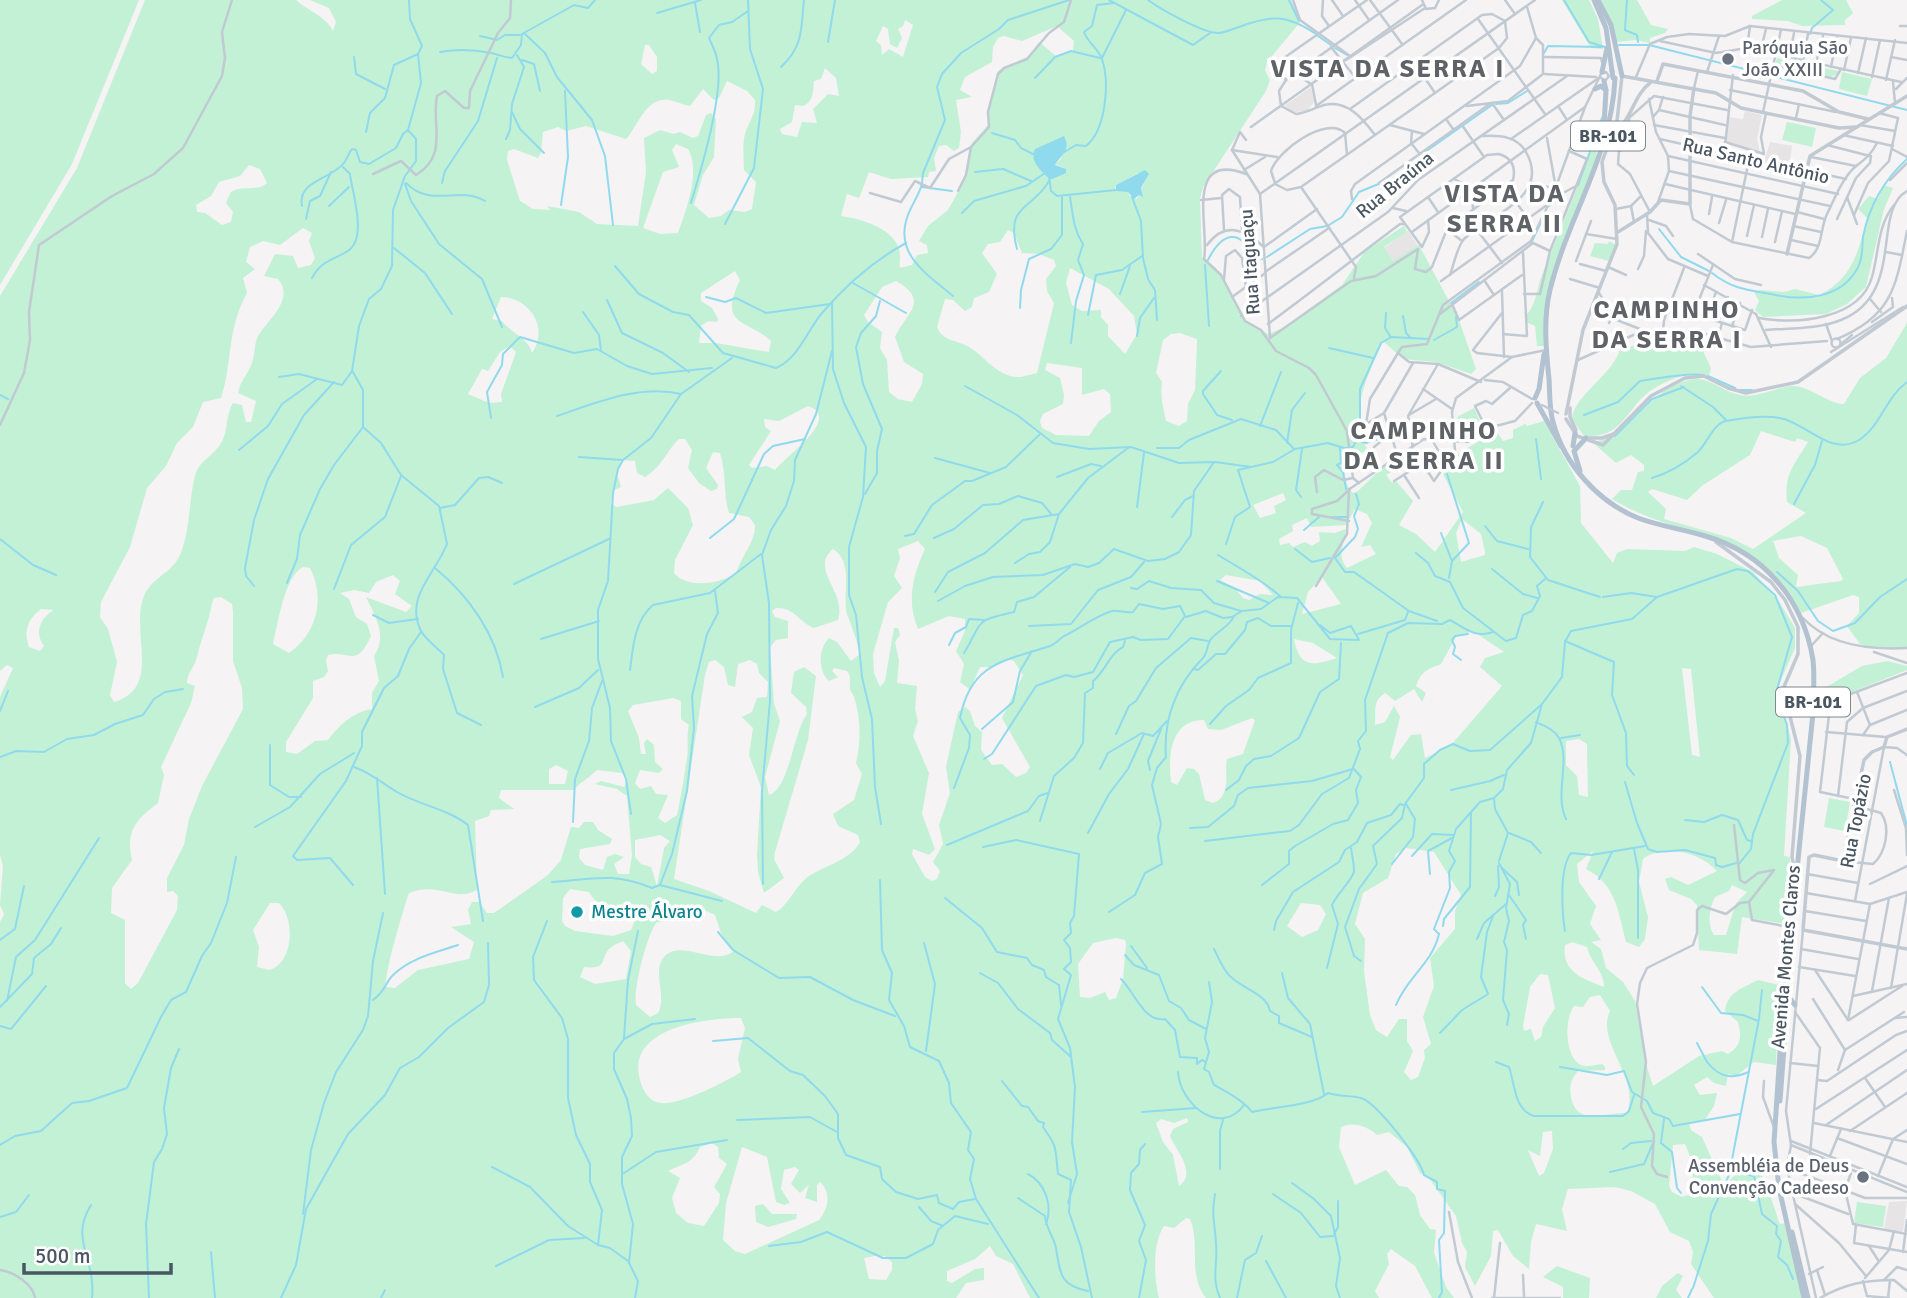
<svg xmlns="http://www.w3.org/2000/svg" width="1907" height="1298" font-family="Signika,sans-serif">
<rect width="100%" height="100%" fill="#f5f3f3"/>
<g fill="#e6e4e5">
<polygon points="1311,87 1314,102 1307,111 1293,112 1284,106"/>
<polygon points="1745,111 1762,115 1757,139 1760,153 1726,142 1728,117 1743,119"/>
<polygon points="1770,142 1792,146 1789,166 1764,162"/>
<polygon points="1408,231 1418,246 1394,262 1384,248"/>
<polygon points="1907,1201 1903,1232 1884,1229 1889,1202"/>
</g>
<g fill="#c3f1d5" fill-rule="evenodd">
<polygon points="0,0 139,0 72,164 0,285"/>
<path d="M145,0h151c12,11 30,16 37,31l3,-9 -7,-14 -19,-8h981l10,21 -34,41 -2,8 5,10 -4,11 -63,96 -3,12 2,58 14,11 28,51 24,15 15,-6 59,-43 23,-34 39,-25 3,6 -23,15 9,14 26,-16 40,75 17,49 -5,5 -35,-12 -33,-3 -20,-18c-14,32 -37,75 -15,109l-21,10c-4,12 -3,24 6,33l5,-2 30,-29 19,-9 4,8 -25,14 6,8 4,-2 17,20 -14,24 17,9 19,18 28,-40 -19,-36 -1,-6c12,-17 27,-24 46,-34l-1,-2 7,-5 8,12 10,-3v-8l12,-6 2,2 17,-5 36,65 1,37 32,40 4,-10 10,-4 58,2 9,-4 23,7 36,18 27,31 15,25v20l-18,41 14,50 -7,117 6,1 -4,67 -44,-7 -5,37 -38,-4 -2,-45 -6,-6 -22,-9 -4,-11 6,-2 17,8 29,-14c-17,-19 -54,-28 -74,-12l-4,23 9,35 -3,22 -6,8 -13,-5c-8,-31 -10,-58 -40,-73l7,-18 -16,13 2,18 17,24 -6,18 11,16 -10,2 10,7 5,19 17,14 12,19 11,63 7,22 46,-30 23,-5 6,3c13,-8 14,-17 10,-32l-13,-11c2,-19 18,-23 33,-31l21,5 -3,80 -22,-3 -18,14 -8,-2 -2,12 -12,-3 -7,-6 -13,8 6,10 17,-2 -3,13 -10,15 -15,2 2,7 11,7 22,49 25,-25c18,13 23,43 31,63l6,-1 17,75h-89l-23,-34 2,-12 -4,-11 -19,-9 -15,-28 -24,-13 -16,-4 -47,2 -6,20 5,22 -31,-7 -5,18 -2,27 -16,-13 -15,-26 -5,1 -2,25 -16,30 -10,-19 2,-15 -5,-9 -6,-27 -27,-38 -9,-5 -13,-26 -18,-15 -12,3c-9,-9 -25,-14 -36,-8l-2,20 16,38 31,-15 13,16 8,1 8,8 5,20 10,14 6,1 -2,23 12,34 8,11h-22l-17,-32 -24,-17 -4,5 2,10 -14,27 4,7h-173c-19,-24 -5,-54 -16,-79l-4,-1 -12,10 -10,-2c-12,17 -10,53 -5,72h-129l-17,-34 -17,-8 -6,-10 -15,13 -28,12v10l5,2 23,-14 9,-1v12l-18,3 -10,15h-956v-376l4,-8 -4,-9 3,-39 -3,-11v-158l13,-29 -6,-3 -7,6v-375l77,-128zM905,20l8,5 -10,32 -14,-8 -7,6 -1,-10 -5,-4 7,-15 5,3 2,15 7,4 5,-10 -4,-9 5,-3zM1057,26l17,15 -1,10 -17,5 -17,-14 -10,14 -31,15 -10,37v17l-17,19 -4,32 -19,34 -20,16 -9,15 8,4 1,8 -11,2 -5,10 -12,3c-1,-4 0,-7 0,-11 1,-27 -38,-38 -59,-41l6,-22 12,4 10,-26 22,7 37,-2 1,-5 7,-1 -2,-13 5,-12 7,-1 8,6 5,-3 2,-16 -5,-32 16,-3 -12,-7 5,-13 27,-15 1,-15 5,-9 6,-2 18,5zM645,45h4l8,12v14l-5,3 -11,-10zM825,68l11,10 3,18 -11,-2 -15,15 4,14 -15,-1 -5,15 -15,-3 -2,-5 12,-7 3,-17 8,1c11,-5 10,-15 11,-25l7,-2zM727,81l20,10 8,9c1,15 -6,21 -10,34 -3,12 -1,24 -1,36l12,12 -4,27 -7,3 -16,-2 -8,6 -12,2 -15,-13 9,-30 11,-18 2,-38 -5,-6 -5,2 -8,21 -5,2 -13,-6 -6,2 -14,-4 -16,8 2,34 -8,54 -41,-2 -18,-12 -32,-6 3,4 -17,-1 -13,-8 -13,-41 1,-9 6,-2 24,9 3,-5 2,-21 15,-5 8,4 20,-5 40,13c12,-13 20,-43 43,-39 7,1 14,5 21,6l13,-17 11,11 5,-2zM1066,138l-5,21 -6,5 9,4 -13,12 -6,-6 -9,-25zM676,144l12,5c13,22 -2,62 -10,84l-18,1 -17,-6 20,-56 16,-5 -7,-17zM249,165l11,4 7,14c-9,9 -25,2 -36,9l-5,11 7,9 -2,10 -9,3 -17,-12 -8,-1 -1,-7 15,-9 8,-14 21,-6zM1138,173l10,2 -11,24 -7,-3 -2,-4 -13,-3 1,-4zM303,228l9,5 -3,8 6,17 -4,7 -13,3 -5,-12 -18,-2 -11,22 14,3c18,20 -12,43 -20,57 -4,8 -3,18 -6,27 -4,11 -12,18 -14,30l18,8 -5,21h-5l-4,-17 -9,-2c-8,13 -4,27 -12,40 -8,14 -22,17 -26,33 -7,27 -4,53 -15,79 -9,20 -30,22 -37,44 -12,35 19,89 -29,103l-4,-7 7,-33 -9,-33 -8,-12 1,-15 29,-55 17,-59 19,-22 11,-23 16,-16 10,-25 18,-4c12,-36 5,-67 26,-105l-4,-15 12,-9 -9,-7 4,-15 13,-6 17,4zM1008,230l6,3 8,20 17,1 15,6 2,6 -10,13 1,12 7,12 -17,70c-10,2 -17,6 -27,3 -18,-6 -26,-20 -41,-29 -12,-7 -27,-6 -32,-20l8,-28 8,1 12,11 7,-4 2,-9 15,-6 8,-18 -15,-21 6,-9 12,-2zM1070,268l39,21 25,27 3,18 -12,20 -17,-18v-11l-7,-8v-7l-19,1 -10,-6 -6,-22zM735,271l5,9c-23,47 8,39 31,61l-2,11 -53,-9h-17l2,-17 7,-5 9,1 1,-3 -6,-11 -11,-7v-8zM896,281c35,20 10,32 -1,56l9,25 19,12 -1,10 -10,18 -14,-3 -9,-7 -2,-32 -7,-12 2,-16 -14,-10 -4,-7 18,-28zM501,297c28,0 49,31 31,56 -3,-14 -21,-20 -30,-32l-10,-2zM1180,333l17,6v4l-2,47 -7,14 -1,17 -8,5 -13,-5c-3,-14 -6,-25 -4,-39l-6,-9 7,-33 8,-6zM510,346l6,6 -15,42 1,8 -13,1 -21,-9 14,-25 6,2 12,-19zM1047,363l35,5v27l22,-6 6,5 1,18 -12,9 -10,15 -33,-1 -14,-7 -2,-7 3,-7 20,-10 1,-9 -4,-17 -15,-8zM808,406c35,12 -23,50 -33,64l-8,-4 -15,2 -3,-3 22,-34 -6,-4 -1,-8 15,2zM679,439h6l7,11 -4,18 11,15 12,8 6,-2 1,-4 -12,-17 7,-16 7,1c7,22 3,41 9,60l20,4 6,8c1,16 -14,32 -19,48 -15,11 -49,16 -62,0l1,-13 18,-35 -5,-17 -20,-20 -14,12 -37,7 -6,-3 3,-14 7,-3 -4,-13 4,-14 14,1 2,12 8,4c18,-11 21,-26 34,-38zM1283,493l3,7 -12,6 2,7 -16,5 -7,-13zM1355,509l12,5 5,9 -11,24 9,-2 6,9 -29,14c-11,-12 -2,-25 -1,-39l-11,4 -16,-1 1,9 -8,5 -7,-4 -12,5 -4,-4 -9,2 -1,-6 14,-8 -1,-6 15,-7 4,9 35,-2zM1462,519l19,15 4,18v3l-24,7 -5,-29zM918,541l7,8c-12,26 -19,52 -7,80l31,-13 16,3v12l-9,20 8,13 -4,18 10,8 10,-23h12l16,-8 6,2 9,14 -21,43 28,49 -4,6 -10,4 -14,-13 -10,1 -11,-15 1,-18 -7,-6 -5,-15 -5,-4 -7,5 -12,55 4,26 -11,32 4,19 -10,18 7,9 -3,8 -5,2 -7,-4 -13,-23 1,-5 16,6 6,-6 -13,-35 7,-41 -16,-37 5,-15 -3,-12 2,-23 -20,-3 2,-22 -4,-19 5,-7 -2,-7h-4l-9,53 -5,6 -6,-14 -1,-19 15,-52 14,-14 -8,-12 6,-18 -2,-9zM833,549c23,14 7,49 15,68 5,13 9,24 12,37l-9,7 -14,-19 -8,-4c-11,11 -11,33 0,43l9,-4 -6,-6 2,-3 13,3c5,7 2,8 3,16 0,6 2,4 4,10 7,20 7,46 2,66l6,11 -8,26 -21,14 5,12 20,9 2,7c-9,18 -36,24 -51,34 -13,9 -22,31 -33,36l-14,-7 -6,8 -47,-22 -35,-12 31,-204 4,-13 6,-2 9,7 4,18 7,2 3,-23 12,-4 7,4 2,9 9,9 -1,15 -10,1 -5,14 -10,5 11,11 -4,27 12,32 -4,68 1,17 6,21 20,-15 -10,-19 1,-7 33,-112 8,-64 -12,-9 -10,5 -3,21 15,14 1,7c-14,18 -17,74 -38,81l-4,-18 15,-56 -6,-17 -4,-57 6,-7 12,-2v-17l-13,-4 -3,-6 4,-3c18,-1 23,14 38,20l24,-8c9,-29 -29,-50 -5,-71zM303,567l7,1c16,31 6,67 -21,85l-16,-9c5,-20 11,-67 30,-77zM393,575l7,6 -5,13 17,12 -6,6 -40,-15c9,19 22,39 8,59l5,25 -7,12v16c-19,3 -33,16 -44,31l-13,1 -18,13 -11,-2v-10l27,-44v-17l11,-4 4,-6 -2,-11 2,-5c21,-5 28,14 43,-19l-4,-12 -11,-7 -7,-18 -9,-6 14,-3 15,3 7,-11zM1226,575l34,6 13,14 -13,-1 -11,6 -6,-2 -9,-11 -14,-7zM1322,577l19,27 -39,10 6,-22zM221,597l11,7 1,7v50l9,27 1,21 -41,77 -13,33 -5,26 -17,33v14l6,-1 5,5 -1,14 -39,73 -7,6 -6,-6v-63l-14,-7 1,-25 20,-28c-7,-30 5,-41 26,-57l6,-28 -3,-8 30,-64 4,-17 -8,-3c0,-11 8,-16 10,-26 4,-18 12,-35 15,-54l2,-5zM41,609l13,1c-14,8 -20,23 -10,36l-4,5 -11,-4c-6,-16 -1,-28 12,-38zM1473,631l31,21 -19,6 -5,9 22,19 -50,58 -27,14 -4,-24 -10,1 -18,25 -3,-3 10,-40 -6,-11 -9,16 -10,3c1,-13 -3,-24 10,-32l10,8 19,-12 8,13 4,-9 -10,-7c5,-15 12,-17 25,-22l15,-27zM1294,639l19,4 24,15c-23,7 -37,12 -43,-19zM1682,668l9,1 9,88 -8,-2zM673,698l8,3v18l8,6c-3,13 0,21 -2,34 -3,18 -6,38 -10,56l-12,8 -7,-5 10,-23 -12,-1 -5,-8 -11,3 -5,-6 5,-13 19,3 4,-4 -8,-7 -1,-17 -7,-6 -3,4 2,11h-5l-2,-16 -11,-27 5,-6zM1252,718l3,2 -12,34 -16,5c-3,15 4,28 -8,41l-6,3 -8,-3 -6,-26 -5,-5 -7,-1 -10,17 -6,-3c-3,-26 -1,-62 33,-62l4,9 13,1zM1579,739l8,5 1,53 -9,-2 -2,-19 -11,-11v-24zM556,765l12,6 -3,13h-16v-15zM597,770l25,3 5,7 -3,7 -23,-6 -6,3 22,5 10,7 5,59 -3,19h-11l-4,-10 10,-7 -9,-3 -8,3 -4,13 -18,-5 -6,-7 1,-9 30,-5 2,-5 -14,-9 -5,-8h-9l-5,6 -8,-1 -10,33 -13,15 -54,38h-7l-8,-11h-7l-4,8 3,14 -20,3 23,15 -5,17 -51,11 -23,18 -9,-1c-3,-10 18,-80 23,-94 31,-12 45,10 68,-3l-2,-69 14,-5 2,-6 23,-1 -15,-11 2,-8h73c6,-8 14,-11 23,-20zM660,835l10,6 -6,7 -7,38 -6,-19 -10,-3 -6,-7v-17zM1406,848l28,4 27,43 -6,16v18l-25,29 4,28 -11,31 8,27 -7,6 1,8 -7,19 -7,3 -7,-8 9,-21 -6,-10v-22h-8l-12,18 -11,-7 -6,-15 -6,-44 1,-32 -10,-15 8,-31 25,-15 8,-24zM1732,885l15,7 -11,11 -10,32h-12c-7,-10 -5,-27 1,-38l14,-6zM570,889l19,3c11,19 26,17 45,17l2,9 -5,12 -18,6 -38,-5 -10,-5 -3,-5 1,-23zM270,903h9c17,17 14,61 -10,67l-12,-3 2,-20 -6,-17zM1301,903l19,2 6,9 -8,16 -16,7 -15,-11zM693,905l22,10 6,18 13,18c-19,16 -50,-11 -68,4 -16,14 2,41 -8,58l-8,4 -14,-12c-3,-16 11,-71 21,-83h6l4,-13zM1116,938l9,2 1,4 -3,35 -7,19 -7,2 -4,-8 -15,6 -10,-1 -2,-33 15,-21zM623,941l8,10 -5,28 -31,5 -15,-7 4,-10c28,3 13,-11 29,-21 3,-3 7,-3 10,-5zM1572,942l15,5c4,16 17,24 17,40 -19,-8 -43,-14 -39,-42zM1540,974l8,1 7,33 -12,19 -2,10 -6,4 -4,-12 -7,2 -1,-5 7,-39zM1600,995l10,16c-15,31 31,67 17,102 -23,-1 -50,14 -56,-16 -2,-11 0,-18 7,-26l27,-1v-3l-3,-3c-7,1 -16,4 -23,0 -14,-10 -15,-44 -5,-58l9,1 7,-10zM741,1018l4,10 -7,31 3,13c-16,10 -67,37 -85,30 -10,-4 -15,-16 -17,-26 -9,-49 67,-58 102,-58zM1187,1118l1,4 -15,7 -3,7c5,13 28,37 9,50l-6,-31 -10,-13 -7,-19 5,-4 13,4zM1552,1131l1,18 -9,24 -5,3 -11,-26 12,6 3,-24zM712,1143l6,4 1,11 8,6 -13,23 6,7 -1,9 -15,23 -16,-3 -12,-10 -4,-15 8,-20 -12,-7c15,-7 25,-8 32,-24zM1685,1144c9,19 10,32 3,51l-6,2 -10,-5 -3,-6 4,-41zM742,1147l25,10 9,45 8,3 6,-2 -9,-14 3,-19 11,-3 4,3 -8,14 9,9 9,-8 -4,13 12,4v-17l3,-3c12,11 8,27 -1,38l-74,34 -10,-3 -12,-11 3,-37zM875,1256h10l7,6v8l-6,10 -17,-1 -5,-21z"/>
<polygon points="1562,0 1589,0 1598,19 1603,49 1591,48"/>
<polygon points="1601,0 1637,0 1651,25 1668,29 1665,33 1650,38 1650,43 1636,40 1616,42"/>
<polygon points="1782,0 1846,0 1853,13 1845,20 1845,25 1802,26 1788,21 1752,19 1752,16"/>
<polygon points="1777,58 1838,71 1837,74 1831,77 1775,64"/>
<polygon points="1842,72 1872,79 1867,96 1839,89"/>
<path d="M1604,107l-9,57 -42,110 -8,72h-8l-2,-20 -9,-4v-7c10,-9 11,-27 16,-40 22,-56 47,-111 62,-168z"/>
<polygon points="1787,122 1816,128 1812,147 1782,140"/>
<path d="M1884,185l9,3 -9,21 -18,78 -19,17 -21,10 -63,3 -8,-7 4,-9 -5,-9 8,-2 22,2 11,-3 24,6c33,-15 40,-45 48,-77l-9,-9 11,-13 9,3z"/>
<polygon points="1609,241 1616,245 1609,261 1590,256 1595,243 1608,244"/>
<path d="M1907,323v325l-29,1 -18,-5 -13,-18 12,-13v-16l-6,-2 -52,18c-44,-88 -117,-70 -189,-114l9,-9h11l6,-18 6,-1v-6l-13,-10 -15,8 -25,-22c39,2 52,-50 98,-61 19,-5 33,12 51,15 17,4 36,-8 53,-9 17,0 33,17 51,18l16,-26 26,-20zM1761,431l34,11 2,-4 11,4c-13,22 -24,31 -21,60l19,11 -53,36 -22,-11 -67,-19 2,-10 -18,-17 4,-3 35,11 16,-15 47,-30zM1801,536l26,12 16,31 -2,2 -45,6 2,-12 -19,-17 -6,-17z"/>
<path d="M1657,338l44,9 10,21 -2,8c-19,-8 -56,9 -69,24 -19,22 -25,38 -56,36l-12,-17c1,-22 39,-43 48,-69z"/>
<polygon points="1474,408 1484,430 1467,439 1457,417"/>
<polygon points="1887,661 1907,666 1907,670 1819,705 1823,689 1862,666"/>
<polygon points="1829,798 1850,802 1845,831 1824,827"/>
<polygon points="1857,1202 1886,1206 1883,1227 1854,1223"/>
<polygon points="763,1204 772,1214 797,1214 796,1219 768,1227 756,1222 755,1206"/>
<polygon points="1557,1266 1590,1278 1589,1298 1563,1298 1563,1287 1543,1277"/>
<polygon points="1678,1273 1683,1276 1676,1290 1682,1298 1656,1298 1662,1286"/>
</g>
<g fill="#90daee">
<path d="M1064,136c8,14 -4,20 -9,29l11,4v4l-16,7c-8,-9 -21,-18 -15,-31z"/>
<polygon points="1145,170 1149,174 1141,188 1143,197 1139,195 1134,199 1128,192 1116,191 1116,185"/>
</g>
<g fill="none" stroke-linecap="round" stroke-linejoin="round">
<g stroke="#90daee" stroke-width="2">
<polyline points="1109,0 1193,45 1210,33"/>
<path d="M1148,0c12,9 55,33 70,33 6,0 14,-4 21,-6 33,-12 47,-13 77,7"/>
<polyline points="1289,0 1299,21"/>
<polyline points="1564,0 1589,42 1605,47"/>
<polyline points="1627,0 1625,30 1637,35 1638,42"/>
<polyline points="695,3 700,32"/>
<polyline points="657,13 701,0"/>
<polyline points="524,33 545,53 557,77 592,120 605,156 613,225"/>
<polyline points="1810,34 1812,28 1833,10 1821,0"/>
<polyline points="480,36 497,40 505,35 520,35"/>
<polyline points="1318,36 1331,45"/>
<polyline points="828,42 835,0"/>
<polyline points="1619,45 1649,45 1907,110"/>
<polyline points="1335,48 1347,55"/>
<path d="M440,52c17,-3 36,-2 51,1 8,2 12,4 21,5l9,-13 1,-11 52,-29 14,3 7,-8"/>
<polyline points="1544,53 1548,46 1602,47"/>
<polyline points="354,57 356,74 385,89"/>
<polyline points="1102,58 1126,10"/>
<polyline points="522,60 534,64 540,91"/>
<path d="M781,67c23,-21 20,-40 23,-67"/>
<polyline points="1035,78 1055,57 1071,51 1100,58"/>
<polyline points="1496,104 1508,103 1527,91"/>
<polyline points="512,112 520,129 544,153"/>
<polyline points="366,132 370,113 385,98 394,65 418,54"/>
<polyline points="992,133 1015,140 1021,148 1033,154"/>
<polyline points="506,139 510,130 512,104 524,67 517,55"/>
<path d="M1064,152l12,-7 10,1c20,-16 24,-64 16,-87 -4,-11 -15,-17 -18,-27l8,-6 5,-21 17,-2"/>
<polyline points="1425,152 1492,105"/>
<polyline points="975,172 1003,169 1031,181"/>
<polyline points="1049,177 1051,191 1057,196 1116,190"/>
<path d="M406,183c26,26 52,2 79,18"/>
<polyline points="442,183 445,171 478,121 497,58"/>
<polyline points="922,183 923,173 945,120 937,87 942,74 961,53 999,29 1008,20 1069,0"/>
<polyline points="405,184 411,201 439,244 482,279 502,327"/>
<path d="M922,184c-3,11 -10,20 -14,31 -15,39 19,59 45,81"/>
<polyline points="1578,185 1602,118"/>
<polyline points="922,187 952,191"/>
<path d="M1070,197c3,17 3,32 13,47l-5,16 6,15 -8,26 -5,42"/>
<polyline points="1132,197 1141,221 1143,258 1148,279 1155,290 1157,320"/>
<path d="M691,203c10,-33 34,-112 26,-144 -1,-7 -5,-14 -8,-21l10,-13 13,-3 16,-11"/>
<polyline points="561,205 568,157 565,91"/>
<path d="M302,206c-5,-25 29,-27 41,-42 4,-4 5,-10 9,-15l4,1 4,12 9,2 27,-16 7,-14 5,-4 13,-47 -3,-29 4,-8 -12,-27 -1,-19"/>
<polyline points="329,206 349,187"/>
<polyline points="1549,206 1564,195"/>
<polyline points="962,213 974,201 1026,186 1045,173"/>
<polyline points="306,219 310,201 320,196 331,172"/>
<polyline points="725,224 754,168 763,89 750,49 748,0"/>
<polyline points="1329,225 1342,217 1359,192 1381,183"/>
<polyline points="1659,229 1681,257 1709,271"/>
<polyline points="1531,243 1545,214"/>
<polyline points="394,248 425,273 452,314"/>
<path d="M1017,249c-12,-46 15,-38 32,-68"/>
<polyline points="1267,257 1310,229 1327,226"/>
<path d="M1208,260c14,-28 33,-33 45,-1h9"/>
<polyline points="1205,265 1209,326"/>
<path d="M615,266l24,28 34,18 16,3 34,38 53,15c22,-9 31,-37 46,-55 23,-27 53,-53 84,-70"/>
<path d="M1712,273c23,18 39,17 64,22 29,6 65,3 81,-26 6,-9 5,-22 6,-32 6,-31 21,-57 44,-78"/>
<path d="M312,278c9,-17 19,-17 34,-26 23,-12 6,-59 4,-78l-7,-7"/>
<polyline points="853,283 906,313"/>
<polyline points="1120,294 1130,266"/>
<polyline points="706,297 725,302 736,298 766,313 830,304"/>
<polyline points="607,300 622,333 663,353 689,372"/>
<polyline points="832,303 833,369 844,403 866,447 863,497 849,547 849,595 856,615 862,677 872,719 875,787 881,824"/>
<polyline points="1451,303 1479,282"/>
<polyline points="1020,308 1021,290 1029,259 1051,249 1062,235 1062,197"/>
<polyline points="583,312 599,335 601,351"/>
<polyline points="1386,313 1385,328 1390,336"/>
<polyline points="1088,315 1096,275 1122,270 1142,256"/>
<polyline points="1403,316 1406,333 1411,338"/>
<polyline points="1137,336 1140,318 1154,298"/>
<polyline points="1434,340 1457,327 1456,317"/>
<polyline points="1329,348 1373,358"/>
<polyline points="1221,371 1203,391 1203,394 1217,415 1232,420"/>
<polyline points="1708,376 1735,388"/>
<polyline points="279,377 299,374 342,385 352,371 359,326 369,299 381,289 392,266 393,210 405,176 416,161 416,139 408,130"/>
<polyline points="965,386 1017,415 1053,443 1089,449 1131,447 1179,463 1215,462 1251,467"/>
<polyline points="1681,386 1713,407 1726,420"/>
<polyline points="1740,390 1752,390"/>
<polyline points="0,395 8,399"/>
<path d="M1584,415l34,-13 22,-21c17,-2 48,-9 63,-6"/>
<path d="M557,416c38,-13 83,-32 124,-22"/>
<polyline points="491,418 487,392 502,365 503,354 520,337 574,353 597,349 627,366 652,374 712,368"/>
<polyline points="1260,426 1281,372"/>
<path d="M363,427l18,16 20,32 38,31 8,38c-11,29 -43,53 -26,87 4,8 17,17 23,24l-1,14 14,44 24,12"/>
<polyline points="1615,436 1652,399 1684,387"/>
<polyline points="1393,439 1410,434"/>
<polyline points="1536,439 1541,479"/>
<polyline points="1358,441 1366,443 1382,438"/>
<polyline points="1287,443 1292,410 1305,393"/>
<polyline points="1157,448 1179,448 1189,440 1241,419 1276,430 1294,449"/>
<polyline points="1340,448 1341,463 1337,465 1343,472 1346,489"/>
<polyline points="239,450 268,426 282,404 317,379"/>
<polyline points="579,457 622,460"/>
<polyline points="935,458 990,473"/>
<polyline points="1447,474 1469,543 1452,561"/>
<polyline points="1057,477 1091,464 1101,466"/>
<path d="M1652,478c17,-5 32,-14 46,-26 9,-9 16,-29 28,-31 16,-3 38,-6 54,-3 27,5 50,39 79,22 22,-14 27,-43 48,-58"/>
<polyline points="865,494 877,473 877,451 882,429 863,384 856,347 861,333 876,316 880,301"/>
<polyline points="1356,494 1359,504 1354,516 1358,529 1355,537 1335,558 1345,572 1354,572 1409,611 1437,621"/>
<polyline points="1301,497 1296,490 1302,449"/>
<polyline points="1543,502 1531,527 1530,557 1548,580 1600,597"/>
<polyline points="1794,504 1815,465 1822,441"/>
<polyline points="1137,507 1144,453"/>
<polyline points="440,508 455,505 479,478 488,477 502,483"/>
<polyline points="1172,517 1185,500 1193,496"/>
<polyline points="1332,517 1348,517"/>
<polyline points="1485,526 1497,541 1528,549"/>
<polyline points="1304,530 1319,517"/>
<polyline points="1441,533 1452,561 1449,578"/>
<polyline points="905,536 914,534 932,505 965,481 972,481 1006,467 1040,434"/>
<polyline points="710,538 734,519 764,454 773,446 805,439"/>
<polyline points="934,538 954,529 983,505 999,504 1018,496 1042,503 1052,515"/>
<polyline points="0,539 33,565 56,575"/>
<polyline points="1226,544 1235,517 1250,507 1238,470 1273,462 1295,449 1328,443 1344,448 1353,447 1360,434 1360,389 1381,343 1391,337 1429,339"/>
<polyline points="1295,549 1312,562 1330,558"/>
<polyline points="1416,553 1428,563 1435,576 1450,582 1463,608 1506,641 1516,638 1523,615 1532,611 1540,596 1537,586 1546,578"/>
<path d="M1218,555c21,13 43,24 62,41"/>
<polyline points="1015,563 1029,554 1040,552 1050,542 1059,514 1088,478 1128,448"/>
<path d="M435,568c34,28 61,66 68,109"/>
<polyline points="1492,569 1523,594 1537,598"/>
<polyline points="1777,572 1798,591 1818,621 1833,631 1855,623 1880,597 1907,579"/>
<polyline points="1217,581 1269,603"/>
<polyline points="287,583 297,559 300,535 320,489 334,465 363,427 363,390 353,372"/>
<polyline points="514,584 609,539"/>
<polyline points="254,586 246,576 245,568 254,520 268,479 304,415 334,382"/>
<polyline points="1131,588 1137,589 1149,581 1171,588 1201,590 1214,603 1241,611"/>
<polyline points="334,589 351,545 385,517 401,476"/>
<polyline points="935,592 948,572 985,553 1023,520 1059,514"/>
<polyline points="1603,597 1631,593 1657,597 1737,569 1748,571 1775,595 1792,637 1776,693 1787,725 1788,743 1753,834 1751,849 1739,864"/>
<polyline points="938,601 965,586 993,577 1043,575 1075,564 1088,567 1099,563 1114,549 1148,561 1165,559 1179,552 1191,535 1194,491 1214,462"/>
<polyline points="373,615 389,623 418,619"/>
<polyline points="1186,617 1206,611 1223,618 1232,617 1242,611 1261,609 1278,597 1297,598 1330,639 1359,640 1351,626 1330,633 1320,625"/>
<polyline points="1029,626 1071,624 1098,590 1131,577 1144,562"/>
<polyline points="1358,634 1405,620 1408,612"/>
<polyline points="541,639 599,621"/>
<polyline points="1565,641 1614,662 1612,695 1626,733 1627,766 1634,775"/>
<polyline points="949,645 955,633 966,627 969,619 984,620"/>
<path d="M964,653c20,-33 9,-32 50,-41l3,-10 17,-5 36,-30"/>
<polyline points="1461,660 1453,654 1455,647 1452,640 1455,636 1468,634"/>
<polyline points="1194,669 1198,670 1216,654 1225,654 1245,630 1247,622 1258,618 1271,626 1291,626"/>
<path d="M630,670c3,-22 4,-49 23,-65l57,-12 51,-39"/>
<polyline points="535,707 579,688 598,670"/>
<polyline points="0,711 8,691"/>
<path d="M1536,722c8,4 18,7 23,16 12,23 -5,56 7,81"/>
<polyline points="1210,724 1226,706 1249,690 1258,678 1291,663 1291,630 1298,603"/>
<polyline points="982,729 1013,702 1020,671 1032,651"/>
<polyline points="1116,734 1129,706 1136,701 1156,668 1191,638 1208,641"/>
<polyline points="1561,738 1580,735"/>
<polyline points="270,745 270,785 289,797 301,797"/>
<polyline points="0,757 16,751 44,752 67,739 94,735 115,724 143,715 154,699 165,692 183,689"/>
<polyline points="984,759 992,754 1036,686 1066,675 1074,677 1093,672 1110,642 1133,637 1141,640 1168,639 1185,616"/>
<polyline points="1890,762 1907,826"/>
<path d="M354,767c17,6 28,16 43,25 22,13 49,16 71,33l15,96"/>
<polyline points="1100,769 1108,753 1142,733 1153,736 1167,721"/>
<polyline points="1150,770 1148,761 1161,729"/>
<polyline points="377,778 385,894"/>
<polyline points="1625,782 1637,823 1648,849 1657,852 1685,850 1715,858 1716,865 1722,867 1736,863"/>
<path d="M954,788l15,-40 1,-13 -10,-17c11,-56 45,-57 90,-72 6,-2 9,-7 14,-10 15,-7 31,-20 48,-25 6,-1 14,2 21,1l6,-8 24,5 17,-3 5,10"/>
<polyline points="1226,790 1239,780 1246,766 1254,759 1271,756 1299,738 1320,692 1339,679 1341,643"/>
<polyline points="1451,790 1490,781 1504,775"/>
<polyline points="1494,799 1495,809 1508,833 1499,861"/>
<polyline points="631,814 626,779 611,741 610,708 598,659 598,610 608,581 613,493 618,469 623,460 651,438 681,394 732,358"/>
<polyline points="1685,820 1704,822 1722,815 1738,820 1747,840 1751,841"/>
<path d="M1040,821l14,-45 20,-18 9,-15 2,-50 8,-5v-7c12,-9 17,-28 30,-34l2,-6"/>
<polyline points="573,822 575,779 589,741 592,708 602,681"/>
<polyline points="255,827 290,807 320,774 354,753"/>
<polyline points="1190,828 1208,827 1234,806 1238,795 1248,788 1312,781 1353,769"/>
<polyline points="1088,833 1109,794 1128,769 1144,734"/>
<polyline points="1509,833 1531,842 1541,853"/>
<path d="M1205,841l85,-10 9,-6 23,-31 27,-16 11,-29 -2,-8 8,-10 -1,-31 23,-67 20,-10 34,1 8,-4c17,9 24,18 43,12"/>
<polyline points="947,845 1028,811 1039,796 1048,793"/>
<polyline points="983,847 1016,840 1079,854 1074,916 1070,923 1071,933 1064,940 1070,948 1071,962 1064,969 1071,975 1058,1019 1070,1048 1075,1087 1072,1142 1077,1174 1068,1203"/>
<polyline points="1634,849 1638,870 1638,938"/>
<polyline points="1412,856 1432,834 1453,835"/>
<polyline points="1499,863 1510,884 1506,908 1509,921 1504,942 1507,950 1503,1000 1509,1014 1507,1025"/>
<polyline points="1392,864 1413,837 1415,819 1406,804"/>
<polyline points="1502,868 1517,882 1519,895"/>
<polyline points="1430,874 1428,851 1452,838"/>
<polyline points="1599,879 1612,852"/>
<polyline points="880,880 882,950 892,973 889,1000 904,1026 910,1047 939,1061 949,1083 951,1103 971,1132 968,1150 974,1159 970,1179 976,1199 1039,1298"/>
<path d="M552,882c41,-3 60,-10 100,6l8,-3 62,16"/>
<polyline points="763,884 762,791 770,701 769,603 762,555 771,530 786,506 794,481 795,460 816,414 832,351"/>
<polyline points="353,885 330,858 297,860 293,856 346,781 362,746 362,732 384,688 398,676 409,649 421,632"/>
<polyline points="660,885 672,854 687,791 694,728 692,696 707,634 718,613 715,591"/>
<polyline points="1262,885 1289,864 1289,851 1295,846 1333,824 1348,820 1358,803 1356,790 1361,777 1354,769"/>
<polyline points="1509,895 1526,920 1523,925 1526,939"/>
<polyline points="1495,896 1499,887 1498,866"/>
<polyline points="945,898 982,928 997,952 1027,958 1032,965 1044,970 1046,977 1059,985 1061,1005"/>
<path d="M1109,912l26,-17 10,-22 17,-9 -4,-27 3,-13 -9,-39 5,-17 9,-11c-3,-39 11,-73 37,-99 5,-6 4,-14 8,-19 8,-9 19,-13 23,-23"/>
<polyline points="547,921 533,957 534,980 562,1018 568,1039 568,1098 576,1135 590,1164 590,1182 602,1210 598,1245"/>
<polyline points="1443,926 1444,919 1470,887 1471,812"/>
<polyline points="1274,930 1276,921 1293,892 1339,862 1345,850 1357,842 1367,823 1391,815 1400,804 1403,805"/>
<path d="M1565,931c-3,-18 -6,-63 6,-78l20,2 54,-9"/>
<polyline points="718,932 733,950 779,978 810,977 853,1000 895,1016"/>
<polyline points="1477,939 1484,923 1506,904"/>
<polyline points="0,940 15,929 24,886"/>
<polyline points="924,943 935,984 926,1051"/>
<polyline points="1131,946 1147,968"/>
<path d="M1214,949c4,8 8,18 14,25 11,14 39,19 42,37l9,5v7l33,14"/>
<polyline points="1125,955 1134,965 1159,975 1169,1001 1181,1008 1189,1020 1206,1029"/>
<polyline points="1361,961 1354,956 1345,927 1359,889 1377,864 1373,846 1402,818 1405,804 1424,778 1424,764 1440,750 1453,744 1470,751 1490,750 1541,705"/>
<path d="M1327,968l11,-44 -6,-19c4,-10 22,-27 22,-34 0,-7 -2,-16 -3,-23"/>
<polyline points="980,973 998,983 1018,1009 1050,1033 1052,1040 1071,1057"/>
<polyline points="1282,973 1288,998 1310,1024 1324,1094"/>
<path d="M1121,979c13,12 23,44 44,40l10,11 5,27 17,1v6l5,-4 4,2"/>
<path d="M1209,982l3,20 -7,36 4,14 -5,17 5,3 5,13c13,7 30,16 38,27 20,-5 61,-6 76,-19 12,4 22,2 33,5 16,5 60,62 63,77l13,7v7l8,2 -1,42 -5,7 3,52 -3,6"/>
<polyline points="1702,987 1721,1013 1743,1015 1758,1021"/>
<path d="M373,1000c12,-8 12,-17 20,-25 18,-17 41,-22 65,-30"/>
<polyline points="7,1001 16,957 35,940 99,838"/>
<path d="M1396,1005c11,-28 36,-41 43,-71l-5,-5 16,-41 -1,-16 6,-11 -6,-10 7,-22 24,-27 14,-4 9,-9 4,-19 24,-27 11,-39 20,-27 3,-35 6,-11 61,-12 25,-22"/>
<polyline points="0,1007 32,974 34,958 51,944 61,928"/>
<polyline points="0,1026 11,1029 46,986"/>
<polyline points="1440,1033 1462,1010 1488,994 1481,977 1487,932 1493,916"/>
<polyline points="624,1038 628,980 638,931"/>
<polyline points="713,1041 748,1038 790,1071 803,1075 825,1096 838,1114 838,1138 846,1155 880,1167 882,1179 896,1192 918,1199 937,1195 939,1203 953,1209 959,1202 975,1199"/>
<polyline points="1697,1043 1707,1062"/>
<path d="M1496,1062l13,5c6,17 5,43 25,49h89l6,-5 5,-16"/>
<path d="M1708,1063c12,15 24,16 41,9"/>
<polyline points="1560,1067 1607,1075 1624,1071 1632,1092 1647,1101 1653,1113 1669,1119 1673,1126 1740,1114"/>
<path d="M1178,1072c2,33 43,65 66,33"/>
<path d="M1002,1081l20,25 6,1 10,14 6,2 -1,4c15,21 12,20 15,47l13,6 -2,32 12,35 11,51"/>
<polyline points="1142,1112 1196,1108"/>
<polyline points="1664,1119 1661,1143 1672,1152 1677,1188 1681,1193"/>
<polyline points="737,1120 810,1117 837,1132"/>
<polyline points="0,1145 15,1136 41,1131 72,1103 89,1101 127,1088 161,1017 171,1000 186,992 202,956 211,943 227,903 236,857"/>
<polyline points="1623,1149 1631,1143 1651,1141"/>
<polyline points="492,1167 530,1187 568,1226 598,1245 610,1248 628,1261 638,1281 635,1298"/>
<polyline points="1220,1169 1220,1131 1223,1120"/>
<polyline points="1731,1171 1754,1176 1762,1214 1777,1226 1776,1234 1781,1241 1778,1257 1787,1265 1793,1279"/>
<polyline points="1610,1172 1644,1164 1654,1141"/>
<polyline points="624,1173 656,1152 727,1140"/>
<path d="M1028,1174c17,9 25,31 18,50"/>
<polyline points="1292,1183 1314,1199 1331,1216 1340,1258 1336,1286 1340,1298"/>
<path d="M1215,1194c-4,25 0,26 1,50 2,21 -5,34 4,54"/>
<polyline points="1273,1194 1301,1213 1320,1237 1333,1236"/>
<path d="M1018,1198l27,18c1,13 9,21 11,32 4,25 4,38 32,43"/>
<path d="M91,1205c-22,35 5,53 1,93"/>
<polyline points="919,1207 931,1221 943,1226"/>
<polyline points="303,1214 311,1150 324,1103 336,1072 363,1030 368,1016 373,961 383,913"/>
<polyline points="0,1217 16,1212 29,1195"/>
<polyline points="1334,1234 1338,1227 1338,1201"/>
<polyline points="769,1246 801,1242 827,1232 883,1258 906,1258 933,1244 938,1230 955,1216 988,1224"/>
<polyline points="211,1252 215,1298"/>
<polyline points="1266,1261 1286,1298"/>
<polyline points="629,1263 633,1224 622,1184 622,1157 632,1136 631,1118 627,1099 614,1069 614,1053 624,1039 652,1024 695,1019"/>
<polyline points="496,1266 549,1240 584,1238"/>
<polyline points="1693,1288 1708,1241 1711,1214 1729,1175 1759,1019 1762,990"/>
<polyline points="149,1298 146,1224 154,1162 162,1149 167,1134 164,1108 171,1068 179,1049"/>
<polyline points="281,1298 296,1265 306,1209 348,1134 385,1095 400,1068 419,1057 448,1028 484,1002 489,985 488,943"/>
<polyline points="381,1298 385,1290"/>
<polyline points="1139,1298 1146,1260 1139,1241 1145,1225 1130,1190 1131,1173 1139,1164 1140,1150 1145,1144"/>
<polyline points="1237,1298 1245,1260 1256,1253 1262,1236"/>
<polyline points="1688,1298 1692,1289"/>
</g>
<g stroke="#c1cad2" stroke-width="2.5">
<polyline points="1293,0 1300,20 1350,56"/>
<polyline points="1323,0 1322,16 1329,26"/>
<polyline points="1332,0 1343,16"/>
<polyline points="1355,0 1369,20"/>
<polyline points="1370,0 1402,44"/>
<polyline points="1422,0 1426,9 1435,8"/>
<polyline points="1505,0 1515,14"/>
<polyline points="1435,8 1439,0"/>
<polyline points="1478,19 1545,114"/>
<polyline points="1900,26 1907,26"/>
<polyline points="1660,41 1716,53 1747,48 1901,82"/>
<polyline points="1331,47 1355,77"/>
<polyline points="1747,48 1750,26"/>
<polyline points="1760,53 1766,29"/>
<polyline points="1545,57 1601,58 1602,62"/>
<polyline points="1891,57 1907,60"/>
<polyline points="1789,59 1794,33"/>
<polyline points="1346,60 1425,8"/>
<polyline points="1803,61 1808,34"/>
<polyline points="1414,62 1435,93"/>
<polyline points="1816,63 1823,36"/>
<polyline points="1774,65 1835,79 1841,69"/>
<polyline points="1831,67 1837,37"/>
<polyline points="1844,70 1851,38"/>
<polyline points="1707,72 1719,36"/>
<polyline points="1858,73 1866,38"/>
<polyline points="1544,74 1596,77"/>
<polyline points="1292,77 1300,77 1311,84"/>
<polyline points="1636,77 1650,44 1667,37 1689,34 1725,36 1750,26 1907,43"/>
<polyline points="1872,77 1880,40"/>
<polyline points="1286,80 1276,66 1278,62 1367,0"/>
<polyline points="1886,80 1895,40"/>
<polyline points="1893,82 1895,103"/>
<polyline points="1312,84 1316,105"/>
<polyline points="1694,88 1698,71"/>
<polyline points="1896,89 1907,78"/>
<polyline points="1730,90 1836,112"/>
<polyline points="1649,99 1656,132 1668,156 1669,171 1658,202"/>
<polyline points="1492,103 1504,120"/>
<polyline points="1281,106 1279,91 1286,80 1398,0"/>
<path d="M1281,106l15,8c10,-1 18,-6 28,-9 23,-6 39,14 51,30"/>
<polyline points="1316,106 1466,0"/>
<polyline points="1467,106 1508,101 1543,74 1543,45 1536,38 1527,7"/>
<polyline points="1558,106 1567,120"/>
<polyline points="1350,109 1482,15 1492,14 1505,21"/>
<polyline points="1659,110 1663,97"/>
<polyline points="1763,112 1781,30"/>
<polyline points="1630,117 1654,96 1727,110"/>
<polyline points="1653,117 1659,110 1725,125"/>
<polyline points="1796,118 1799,104"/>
<polyline points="1446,119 1453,129"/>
<polyline points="1390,125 1424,134"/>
<polyline points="1462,125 1484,157"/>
<polyline points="1654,125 1725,138"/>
<polyline points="1860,125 1895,131"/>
<polyline points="1251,127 1422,5"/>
<polyline points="1412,131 1411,143 1419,153"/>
<polyline points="1843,135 1893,146"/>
<polyline points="1547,138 1555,183"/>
<polyline points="1511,139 1600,77"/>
<polyline points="1660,139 1805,172"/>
<polyline points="1611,140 1620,147"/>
<polyline points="1725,142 1764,154 1761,137 1766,113"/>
<polyline points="1827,145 1870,156"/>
<polygon points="1620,147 1622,149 1620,151 1618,149"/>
<polyline points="1622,149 1628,148 1632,142 1629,118"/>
<polyline points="1892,149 1907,157"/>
<polyline points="1232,150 1260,194 1270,337"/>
<polyline points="1232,150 1277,157"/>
<polyline points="1232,150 1240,132 1246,140"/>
<polyline points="1619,150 1618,164 1630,174 1650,212"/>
<polyline points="1724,154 1733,75"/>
<polyline points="1668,156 1838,194"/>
<polyline points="1811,157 1856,166"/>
<polyline points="1244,170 1265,157"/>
<polyline points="1805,170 1846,179"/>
<polyline points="1669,171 1830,206"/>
<path d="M373,174l28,-13 15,14c33,-20 15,-50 21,-79l8,-5 19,17h5l1,-17 28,-58 12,-15 1,-18"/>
<path d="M1246,174c-63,-24 -36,56 -42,85l17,16 24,46 16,9 15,21 33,17 7,7 31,56 6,47 6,5"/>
<polyline points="1454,179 1472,188 1473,209"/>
<polyline points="1890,180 1907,163"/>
<polyline points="1531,182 1554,189"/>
<path d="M1275,183l-4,-12c6,-20 55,-56 74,-38l2,22"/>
<polyline points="1379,183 1491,103"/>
<polyline points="1275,184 1287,190 1301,187 1499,48 1507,38 1505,21"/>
<polyline points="1665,184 1795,214"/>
<polyline points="1301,187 1356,267 1354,278"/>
<polyline points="1506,188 1528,219"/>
<polyline points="958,191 966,175 971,147 989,127 988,112 998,74 1004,68 1027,59 1049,33 1064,22 1071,0"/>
<polyline points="870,193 901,202 915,181 930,188 949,159 971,147"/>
<polyline points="1260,194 1535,0"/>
<polyline points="1428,197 1438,212"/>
<polyline points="1847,197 1857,224"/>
<polyline points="1352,199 1351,191 1355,184 1520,66 1536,38"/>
<polyline points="1201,200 1221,198"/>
<polyline points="1550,200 1578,185"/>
<path d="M1690,205l3,14 39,23 77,16c14,-9 11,-30 18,-44 7,-14 16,-37 28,-47 10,-8 16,-12 22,-24"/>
<polyline points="1631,206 1634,222"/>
<polyline points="1393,208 1406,211"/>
<polyline points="1616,209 1631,206 1640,197"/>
<polyline points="1797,212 1824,219"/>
<polyline points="1647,214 1648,233 1668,259 1708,276"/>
<polyline points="1709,214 1712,197"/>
<polyline points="1854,215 1868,183 1889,161 1898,118 1879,113"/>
<polyline points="1837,219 1856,178 1870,163 1871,156"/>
<polyline points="1649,220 1666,226 1673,236"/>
<polyline points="1719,223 1726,200"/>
<polyline points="1793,226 1821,232"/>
<polyline points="1224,230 1222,195 1229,189 1240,197 1242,230"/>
<polyline points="1448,230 1462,241"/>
<polyline points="1477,230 1502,263"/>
<polyline points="1412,232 1585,107 1601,74 1606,72 1609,76 1605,81 1600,77"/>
<polyline points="1586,234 1617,239"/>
<polyline points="1747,236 1754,205"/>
<polyline points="1762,237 1768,209"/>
<polyline points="1791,240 1818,246"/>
<polyline points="1732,242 1749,160"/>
<polyline points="1775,242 1782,211"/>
<path d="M1207,245c18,-24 37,-16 57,2"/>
<polyline points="1264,247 1317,209"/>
<path d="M1418,249l-3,20 11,3 6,-5 15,-38 66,-49c3,-13 -1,-22 -14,-26l-12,1 -87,62 22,30 7,-15 -1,-12"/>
<polyline points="1886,252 1902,255"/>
<polyline points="1698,254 1735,279 1761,285"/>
<polyline points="1576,261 1591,221"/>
<polyline points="1580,264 1606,271"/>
<polyline points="1608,267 1626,275"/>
<polyline points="1638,269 1644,256 1646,231"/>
<polyline points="1265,272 1329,228"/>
<path d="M1450,275c4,-11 7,-28 14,-36 24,-24 88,-41 62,-87 -9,-16 -27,-17 -43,-16"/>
<polyline points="1224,279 1226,256 1235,250 1242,258 1246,287"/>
<polyline points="1570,279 1600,288"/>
<polyline points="1484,280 1494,295"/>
<polyline points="1441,281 1547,205"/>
<polyline points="1704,285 1756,314 1771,347"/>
<polyline points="1502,291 1504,357"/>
<polyline points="1599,293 1617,320 1645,331"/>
<polyline points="1524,294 1540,294 1550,251 1587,159 1569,151"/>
<polyline points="1232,297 1264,274"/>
<polyline points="1870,299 1881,312"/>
<polyline points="1452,304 1459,320 1522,275"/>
<polyline points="1667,312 1710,319 1745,330 1752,310"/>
<polyline points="1502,313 1473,350 1477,353 1512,357"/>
<polyline points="1440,314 1533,243 1550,251"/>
<polyline points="1241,316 1388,212 1418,180 1567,76"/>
<polyline points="1692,317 1713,265"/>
<path d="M1759,318c36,7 101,2 113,-41 7,-24 5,-51 22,-72"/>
<polyline points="1706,319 1716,292"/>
<polyline points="1719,320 1728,297"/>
<polyline points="1872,322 1893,307 1892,298"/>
<polyline points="1609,323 1613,314"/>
<path d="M1268,324c45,-33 88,-67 132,-100h5"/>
<polyline points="1826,324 1832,341"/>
<polyline points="1732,326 1740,303"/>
<path d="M1766,330c24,-2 53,-1 75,-10 65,-26 30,-109 66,-129"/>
<polyline points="1663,331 1664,320 1684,268"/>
<polyline points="1503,334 1527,336 1523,253"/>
<polyline points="1718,337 1722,323"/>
<polyline points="1270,338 1351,281 1376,276 1418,249"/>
<circle cx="1836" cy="343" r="4.5"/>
<path d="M1837,339c56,-23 59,-53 70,-108"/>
<polyline points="1732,342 1737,328"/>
<polyline points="1840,345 1852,335"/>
<polyline points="1831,352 1903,307"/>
<polyline points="1578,360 1640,332 1698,332 1751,347 1827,341"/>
<polyline points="1438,364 1408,416 1413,435 1412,448 1434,481 1455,451 1452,412 1456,398 1512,357 1546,350"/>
<polyline points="1485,380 1503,382 1532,399"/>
<polyline points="1481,382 1438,364 1409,362 1398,353 1402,347 1427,344 1443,305 1531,241 1553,195 1585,107"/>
<polyline points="1423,389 1452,409"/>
<polyline points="1384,413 1366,424 1370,399 1398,353"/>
<polyline points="1409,415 1436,399"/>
<polyline points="0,425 24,373 30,340 29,312 39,245 112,196 154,174 183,148 222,76 225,58 222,32 232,0"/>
<polyline points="1487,430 1475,406 1486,401 1492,404 1511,387"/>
<polyline points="1431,438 1446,464"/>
<polyline points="1374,447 1389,435"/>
<polyline points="1398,457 1384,413 1413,363"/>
<polyline points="1404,475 1419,498"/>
<polyline points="1394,481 1421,464"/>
<polyline points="1317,492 1315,477 1324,470 1343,480 1353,478"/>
<polyline points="1349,521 1312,514 1312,509 1337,501 1351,488 1424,439 1468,442 1492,427 1515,421 1532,403"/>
<polyline points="1316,586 1347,534 1349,489"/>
<path d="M1803,618c26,28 69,32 104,30"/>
<polyline points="1812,645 1823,633"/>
<polyline points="1874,652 1907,663"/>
<polyline points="1857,692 1870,725"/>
<polyline points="1826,732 1886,737"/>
<polyline points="1863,735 1870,725 1907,710"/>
<polyline points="1894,790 1906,828 1907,855"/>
<polyline points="1838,796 1847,722 1863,708 1907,691"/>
<polyline points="1854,799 1820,792 1829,715 1833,707 1848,695 1907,673"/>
<polyline points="1734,825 1740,880 1745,883 1758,873 1774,870 1749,902"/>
<path d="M1843,861l30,3c13,-11 18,-37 8,-51l-28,-8"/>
<polyline points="1807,874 1858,883"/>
<polyline points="1870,884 1907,866"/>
<polyline points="1806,893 1870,904 1907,892"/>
<polyline points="1855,901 1884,747 1897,748 1907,755"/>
<polyline points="1805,911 1866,921"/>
<polyline points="1803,930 1786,1111 1791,1145 1787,1168 1816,1298"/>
<polyline points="1801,949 1858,959"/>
<polyline points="1799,967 1855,976"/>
<polyline points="1815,970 1848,1020"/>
<polyline points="1891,988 1907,894"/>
<polyline points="1872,991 1889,898"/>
<polyline points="1853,996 1907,984"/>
<polyline points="1813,999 1845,1050"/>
<polyline points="1795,1012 1820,1048 1810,1154"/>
<polyline points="1895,1018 1906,1017"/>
<polyline points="1848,1020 1870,904"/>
<polyline points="1849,1020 1902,986"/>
<polyline points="1845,1050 1904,1012"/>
<polyline points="1790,1063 1818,1066"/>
<polyline points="1838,1070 1845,1050"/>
<polyline points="1865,1078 1885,1107"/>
<polyline points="1817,1080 1827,1081 1896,1035 1907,1031"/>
<polyline points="1764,1081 1763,1097 1775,1130"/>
<polyline points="1816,1109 1907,1050"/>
<polyline points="1814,1123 1907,1142"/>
<polyline points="1826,1125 1907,1070"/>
<polyline points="1850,1131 1907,1093"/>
<polyline points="1837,1138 1907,1164"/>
<polyline points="1791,1141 1907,1187"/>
<polyline points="1791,1145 1907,1192"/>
<polyline points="1830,1156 1841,1129"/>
<polyline points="1787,1168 1865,1198 1907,1198"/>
<polyline points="1851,1173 1845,1190 1853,1224 1907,1234"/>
<polyline points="1878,1176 1893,1139 1907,1130"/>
<polyline points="1667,1177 1657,1174 1652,1166 1654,1134 1641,1107 1646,1062 1637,1004 1640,983 1647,968 1693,945 1697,933 1697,910 1702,906 1726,914 1740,903 1749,902 1752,920 1789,927"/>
<polyline points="1790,1192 1848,1214"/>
<polyline points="1795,1204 1839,1243 1866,1276"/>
<polyline points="1449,1212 1458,1262 1472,1298"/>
<polyline points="1856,1225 1854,1243 1907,1252"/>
<polyline points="1869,1246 1878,1260"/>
<polyline points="1903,1252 1907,1220"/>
<path d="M0,1270c14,2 33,14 35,28"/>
<polyline points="1817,1270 1825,1295"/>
<polyline points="1809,1274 1823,1267"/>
<polyline points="1523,1275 1524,1296"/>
<polyline points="1865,1278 1889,1250 1894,1231"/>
<polyline points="1884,1280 1897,1267 1907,1270"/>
<polyline points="1863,1281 1867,1296 1889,1298"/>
<polyline points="1492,1298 1560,1298"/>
<polyline points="1494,1298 1500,1243"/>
<path d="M1820,1298c25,-14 44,-18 74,-18l13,11"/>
<polyline points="1888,1298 1890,1280"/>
</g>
<g stroke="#c1cad2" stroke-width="3.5">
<polyline points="1622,76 1716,93 1741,108 1839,128 1856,127"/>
<polyline points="1657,81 1663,64 1803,91 1839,112 1868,119"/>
<path d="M1615,129h4c13,-13 16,-35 31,-46"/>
<polyline points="1618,232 1650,212 1661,200 1690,204 1690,116 1694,88"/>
<polyline points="1787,254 1810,156 1907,96"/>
<polyline points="1570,408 1570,417 1576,430"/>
<polyline points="1566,414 1583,330 1617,244 1615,205 1604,182 1602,162 1617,121 1622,76"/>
<polyline points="1566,419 1577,436 1603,445 1651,396 1685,378 1704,376 1728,388 1746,393 1798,382 1907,306"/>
<polyline points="1584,438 1602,438 1614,434"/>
<polyline points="1716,542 1771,582 1785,600 1798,627 1798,654 1783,689 1800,756 1792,857 1795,873"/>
<polyline points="1907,729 1887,737 1884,747 1872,752 1864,760 1843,861 1814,855 1809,857 1803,930 1907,949"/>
</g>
<g stroke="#b3c2d1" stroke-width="5">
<polyline points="1594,0 1606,28 1612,71"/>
<polyline points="1598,0 1611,25 1622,76"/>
<polyline points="1602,72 1607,48"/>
<path d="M1615,78c-3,77 -47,138 -65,212 -7,29 -4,60 -1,89 1,14 0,29 4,43 11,42 45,80 85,96 21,8 45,11 67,18 59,17 98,63 108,124 2,18 0,36 0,53l-30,294 -9,135 5,46 25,110"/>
<polyline points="1595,89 1601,86 1606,90"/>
<polyline points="1603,143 1606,90 1604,81"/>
<polyline points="1535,398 1539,389 1544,354"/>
<polyline points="1537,403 1561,446"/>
<polyline points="1573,446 1575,433"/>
<polyline points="1580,471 1574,451 1586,438"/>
<polyline points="1788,996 1795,1005"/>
<polyline points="1780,1101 1785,1034"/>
<polyline points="1792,1232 1808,1298"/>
</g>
<polyline stroke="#c1cad2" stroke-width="2.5" points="1542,405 1558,413"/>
<polyline stroke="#b3c2d1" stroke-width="5" points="1612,71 1613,78"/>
</g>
<g fill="#6b7280" stroke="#fff" stroke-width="2.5">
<circle cx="1728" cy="59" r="7"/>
<circle cx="1863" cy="1177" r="7"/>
</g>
<circle fill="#0f9aa8" stroke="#fff" stroke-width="2.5" cx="577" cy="912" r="7"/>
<g text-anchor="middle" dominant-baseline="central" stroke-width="7" stroke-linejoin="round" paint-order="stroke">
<g fill="#fff" stroke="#808990" stroke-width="2">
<rect x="1571" y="121.5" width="74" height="29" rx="5"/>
<rect x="1776" y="687.5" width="74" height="29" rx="5"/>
</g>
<g font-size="18" font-weight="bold" fill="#4a5661">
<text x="1608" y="136">BR-101</text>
<text x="1813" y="702">BR-101</text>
</g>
<g font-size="19" fill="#5b616d" stroke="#fff" text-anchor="start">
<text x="1742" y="48">Paróquia São<tspan x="1742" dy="22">João XXIII</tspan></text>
<text x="1849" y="1166" text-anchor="end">Assembléia de Deus<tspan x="1849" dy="22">Convenção Cadeeso</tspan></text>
</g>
<g font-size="19" fill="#4a5661" stroke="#fff">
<text transform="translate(1756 161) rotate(13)">Rua Santo Antônio</text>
<text transform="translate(1395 185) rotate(-39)">Rua Braúna</text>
<text transform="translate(1250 262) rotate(-94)">Rua Itaguaçu</text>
<text transform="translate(1856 821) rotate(-79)">Rua Topázio</text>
<text transform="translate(1786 957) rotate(-85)">Avenida Montes Claros</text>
</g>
<g font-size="19" fill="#0d838f" stroke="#fff" text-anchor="start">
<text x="591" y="912">Mestre Álvaro</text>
</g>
<g font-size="26" font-weight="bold" letter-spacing="2" fill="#5f6368" stroke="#fff">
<text x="1388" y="69">VISTA DA SERRA I</text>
<text x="1505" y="194">VISTA DA<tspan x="1505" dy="30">SERRA II</tspan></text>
<text x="1667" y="310">CAMPINHO<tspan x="1667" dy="30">DA SERRA I</tspan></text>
<text x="1424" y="431">CAMPINHO<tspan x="1424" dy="30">DA SERRA II</tspan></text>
</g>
</g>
<path d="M24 1263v10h147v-10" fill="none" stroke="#4a5661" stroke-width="3.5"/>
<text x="35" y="1263" font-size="21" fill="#4a5661" stroke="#ffffff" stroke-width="5" paint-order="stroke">500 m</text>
</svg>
